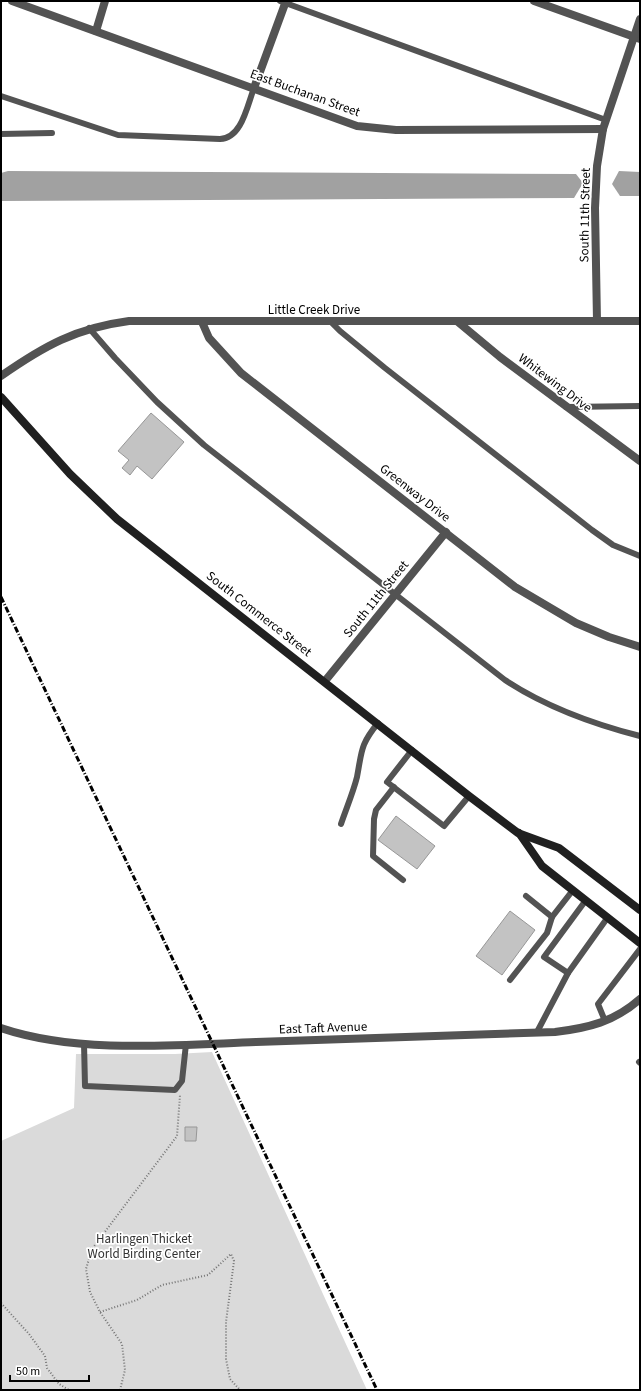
<svg xmlns="http://www.w3.org/2000/svg" width="641" height="1391" font-family="'Source Sans 3',sans-serif">
<rect width="100%" height="100%" fill="#fff"/>
<polygon fill="#dadada" points="212,1052 367,1390 1,1390 1,1141 74,1108 76,1054 175,1054"/>
<g fill="#a1a1a1">
<polygon points="8,171 576,174 583,183 574,198 1,201 1,173"/>
<polygon points="619,171 640,172 640,196 620,196 612,184"/>
</g>
<g fill="#c3c3c3" stroke="#979797">
<polygon points="151,413 184,442 152,479 137,466 130,475 122,468 129,460 118,451"/>
<polygon points="396,816 435,846 417,869 378,840"/>
<polygon points="510,911 535,930 502,975 476,956"/>
<polygon points="185,1127 197,1127 196,1141 185,1141"/>
</g>
<g fill="none" stroke-linecap="round" stroke-linejoin="round">
<g stroke="#757575" stroke-width="2" stroke-dasharray="1 2" stroke-linecap="butt">
<polyline points="1,1303 29,1334 45,1356 47,1368 59,1384 69,1390"/>
<polyline points="100,1312 137,1300 162,1285 208,1275 231,1254 234,1261 226,1322 226,1359 230,1379 240,1390"/>
<polyline points="120,1390 125,1370 122,1344 100,1312 90,1292 86,1269 92,1249 177,1136 180,1095"/>
</g>
<g stroke="#535353" stroke-width="6">
<polyline points="280,1 606,120"/>
<path d="M1,96l117,39 102,4c22,-1 27,-33 34,-51"/>
<polyline points="1,134 52,133"/>
<polyline points="331,322 340,331 385,368 592,530 613,545 640,556"/>
<path d="M89,328l26,30 42,44 47,43 301,235c41,27 88,44 135,56"/>
<polyline points="566,407 640,406"/>
<polyline points="412,750 387,782 444,826 469,796"/>
<polyline points="394,787 376,810 374,819 373,856 403,880"/>
<path d="M341,824c5,-15 12,-31 16,-47 5,-26 3,-32 21,-54"/>
<polyline points="526,896 552,917"/>
<polyline points="586,900 544,957 568,973 608,917"/>
<polyline points="510,980 547,933 552,917 573,890"/>
<polyline points="605,1021 598,1004 640,949"/>
<polyline points="537,1032 568,973"/>
<polyline points="84,1043 85,1086 175,1090 182,1081 186,1044"/>
<polyline points="639,1062 640,1063"/>
</g>
<g stroke="#535353" stroke-width="8">
<polyline points="12,1 357,126 396,130 603,129"/>
<polyline points="534,1 640,39"/>
<polyline points="96,31 105,1"/>
<polyline points="254,88 286,1"/>
<polyline points="597,321 595,208 597,166 603,129 640,19"/>
<polyline points="202,322 209,338 241,373 515,587 576,623 609,637 640,647"/>
<polyline points="458,322 500,357 640,461"/>
<path d="M1,376c43,-30 75,-48 128,-55h511"/>
<polyline points="325,681 446,532"/>
</g>
<path stroke="#535353" stroke-width="8" d="M1,1028c77,26 175,17 255,14 100,-3 199,-7 299,-10 33,-4 59,-10 85,-33"/>
<g stroke="#202020" stroke-width="8">
<polyline points="1,397 70,474 117,519 469,796 518,833 559,848 640,910"/>
<polyline points="519,833 542,866 640,943"/>
</g>
<polyline stroke="#000" stroke-width="3" stroke-dasharray="6 2 1 2" stroke-linecap="butt" points="1,597 377,1390"/>
</g>
<g text-anchor="middle" dominant-baseline="central" stroke-width="3.5" stroke-linejoin="round" paint-order="stroke">
<g font-size="13" fill="#000" stroke="#fff">
<text transform="translate(305 93) rotate(20)">East Buchanan Street</text>
<text transform="translate(585 215) rotate(-89)">South 11th Street</text>
<text x="314" y="310">Little Creek Drive</text>
<text transform="translate(555 383) rotate(37)">Whitewing Drive</text>
<text transform="translate(415 493) rotate(38)">Greenway Drive</text>
<text transform="translate(376 599) rotate(-51)">South 11th Street</text>
<text transform="translate(259 614) rotate(38)">South Commerce Street</text>
<text transform="translate(323 1028) rotate(-2)">East Taft Avenue</text>
</g>
<g font-size="13" fill="#313131" stroke="#fff">
<text x="144" y="1239">Harlingen Thicket<tspan x="144" dy="15">World Birding Center</tspan></text>
</g>
</g>
<rect width="641" height="1391" fill="none" stroke="#000000" stroke-width="4"/>
<path d="M10 1375v6h79v-6" fill="none" stroke="#000000" stroke-width="2"/>
<text x="16" y="1375" font-size="12" fill="#000000" stroke="#ffffff" stroke-width="3" paint-order="stroke">50 m</text>
</svg>
